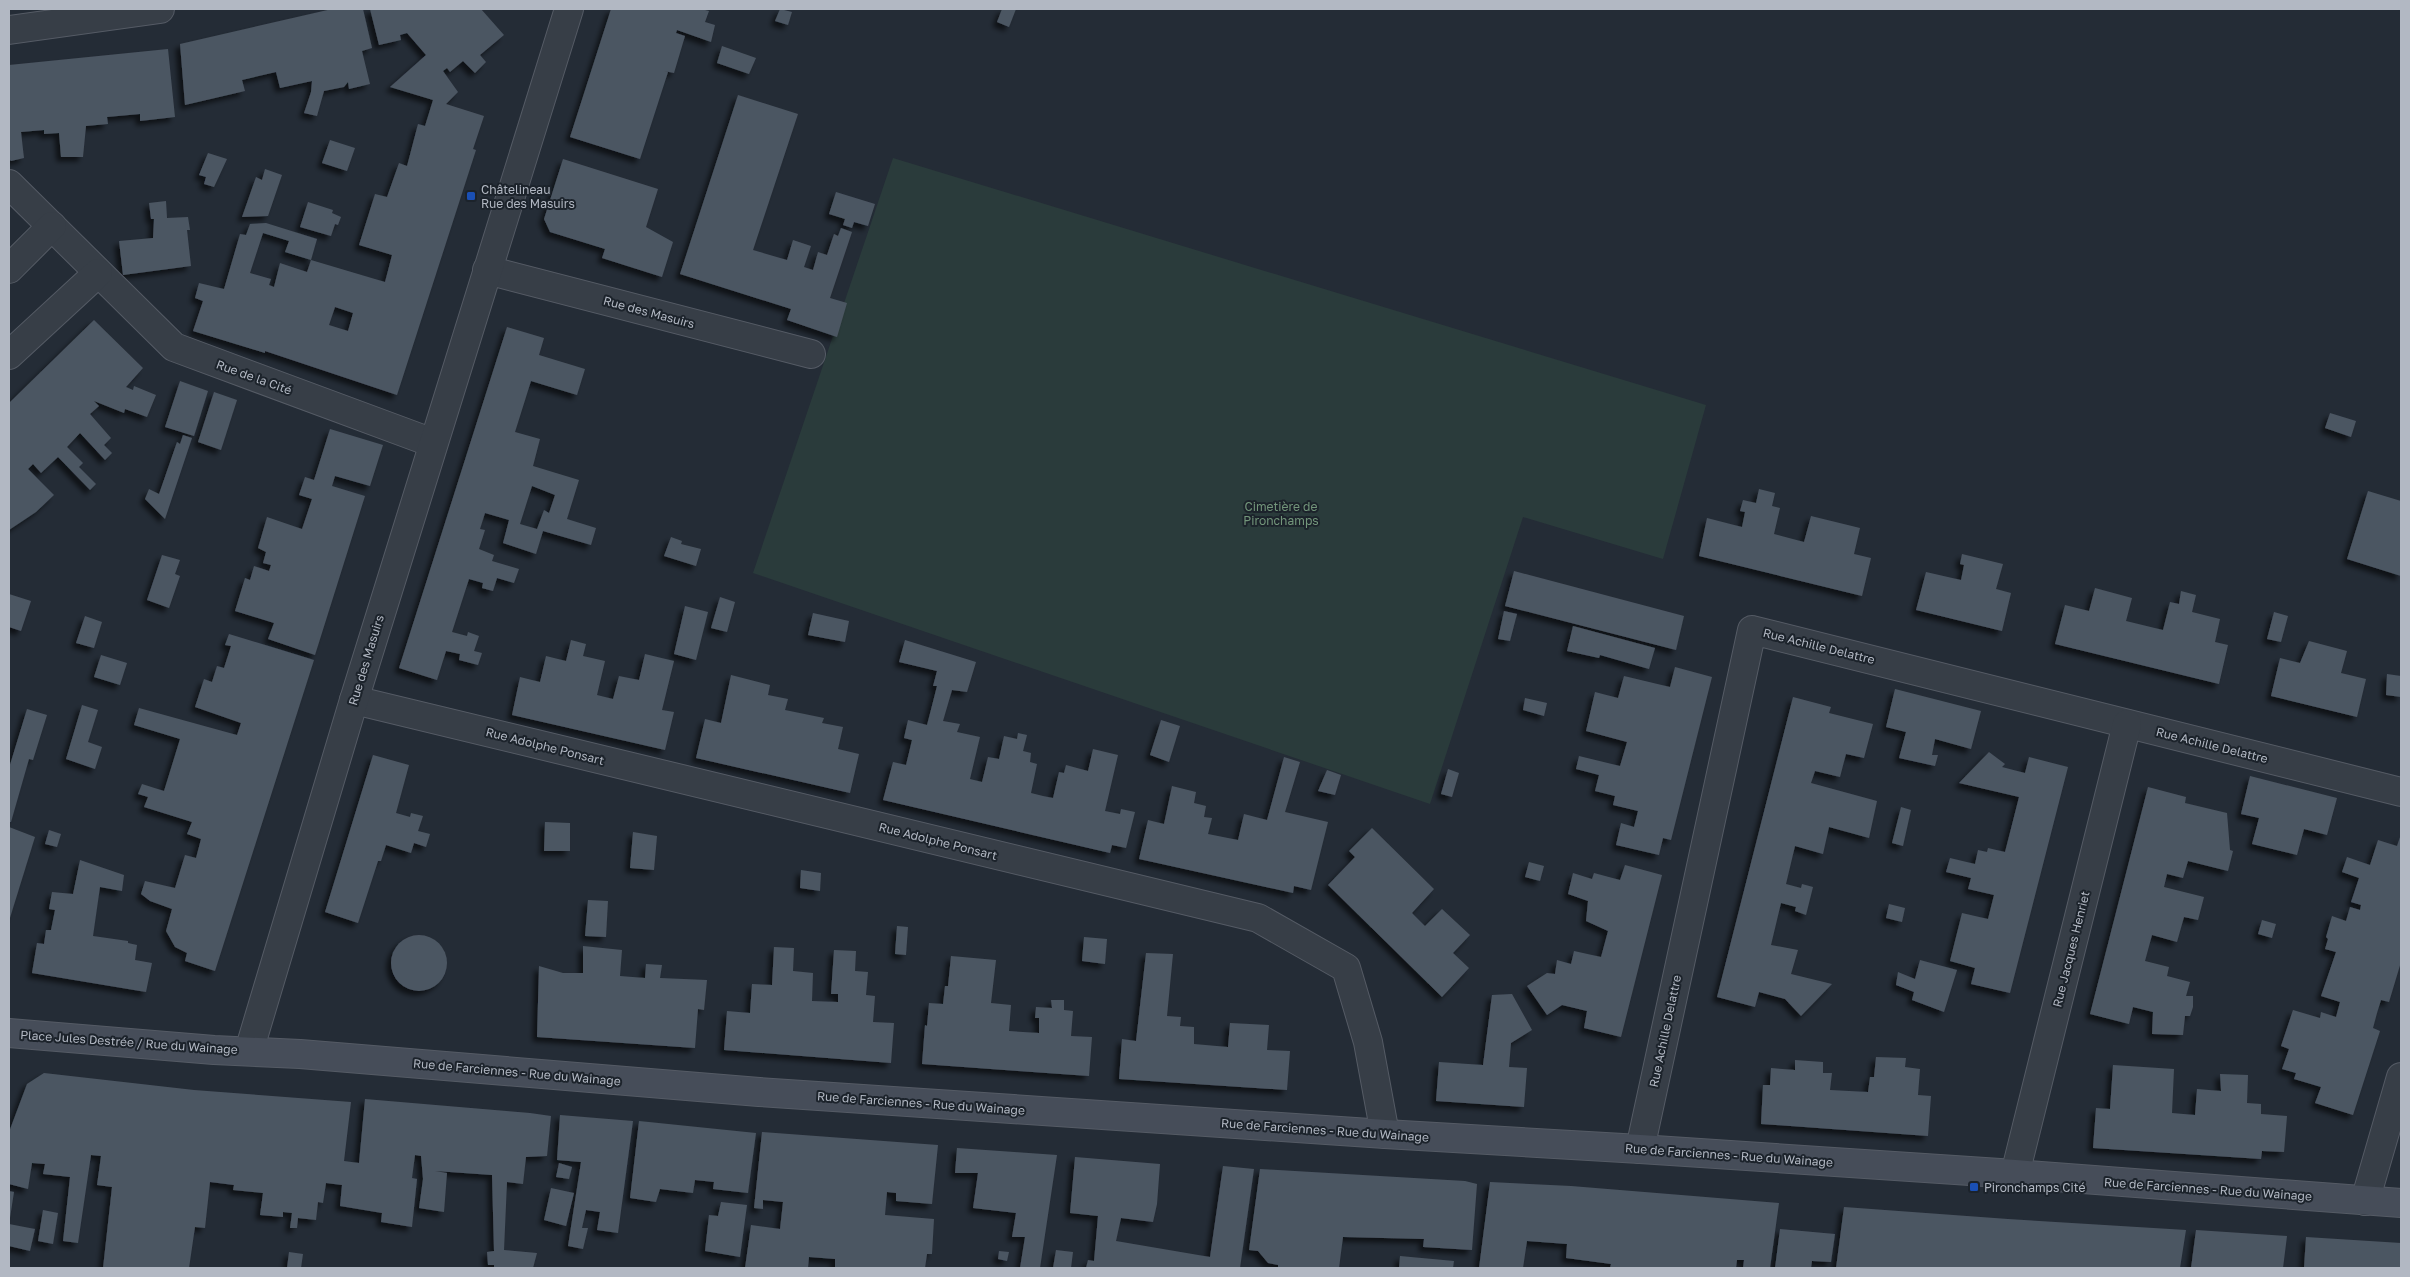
<svg xmlns="http://www.w3.org/2000/svg" width="2410" height="1277" font-family="'Golos Text',sans-serif">
<defs>
<filter id="shadow"><feDropShadow dx="-4.5" dy="4.5" stdDeviation="2.5" flood-color="#0009"/></filter>
</defs>
<rect width="100%" height="100%" fill="#242c36"/>
<polygon fill="#2a3b3b" points="893,158 1706,405 1663,559 1523,517 1430,804 753,573"/>
<g fill="#4c5662" fill-rule="evenodd" filter="url(#shadow)">
<polygon points="332,9 363,9 372,48 362,51 370,84 349,89 348,82 344,87 324,91 317,116 304,113 311,92 312,81 280,88 276,72 242,80 245,91 185,105 180,44"/>
<path d="M370,9h111l23,26 -24,20 6,7 -11,11 -12,-12 -13,11 -3,-4 -4,3 15,21 -12,12 38,12 -11,33 3,1 -79,245 -132,-44v2l-72,-22 10,-30 -8,-3 4,-15 25,6 16,-55 6,1 4,-11 16,-1 51,16 -6,21 -26,-8 4,-11 -26,-8 -13,40 21,6 -2,6 5,2 6,-24 27,9 4,-12 74,22 7,-27 -33,-10 16,-51 12,3 12,-34 8,3 11,-42 7,2 8,-26 -43,-13 36,-32 -19,-22 -7,2 1,5 -22,5zM335,307l18,6 -5,18 -19,-6z"/>
<polygon points="611,9 701,9 709,11 705,22 715,25 711,42 677,30 676,33 685,36 674,73 664,71 668,72 640,159 570,137"/>
<polygon points="780,9 792,12 788,25 775,21"/>
<polygon points="1002,9 1016,9 1009,27 997,22"/>
<polygon points="722,46 756,58 749,74 717,63"/>
<polygon points="168,49 175,117 140,121 140,114 107,117 108,124 86,126 83,157 61,157 59,133 44,134 44,130 21,132 24,158 11,161 9,159 9,65"/>
<polygon points="738,95 798,114 753,250 787,260 793,240 811,246 804,267 813,270 818,252 827,255 834,234 838,236 841,228 852,232 830,298 847,303 837,337 787,320 791,309 680,274"/>
<polygon points="330,140 355,148 347,171 322,163"/>
<polygon points="208,153 227,159 214,187 204,184 206,177 199,175"/>
<polygon points="563,159 658,189 646,227 673,242 662,277 602,258 605,249 550,232 544,219"/>
<polygon points="265,169 282,175 268,216 242,217 256,177 262,180"/>
<polygon points="836,192 875,204 868,226 854,222 852,228 843,225 845,219 829,214"/>
<polygon points="166,201 167,218 188,217 190,230 187,230 191,266 123,275 119,241 153,238 154,219 151,219 149,203"/>
<polygon points="308,202 333,210 332,213 341,217 338,225 335,224 331,236 300,227"/>
<polygon points="94,320 143,368 126,387 133,390 134,386 156,395 147,417 125,409 124,413 94,401 99,406 90,414 111,438 104,445 112,453 105,460 80,433 67,447 83,463 79,467 96,484 90,490 58,457 41,473 33,464 28,469 54,495 36,512 9,530 9,403"/>
<path d="M507,327l37,11 -5,17 46,14 -8,26 -46,-14 -16,51 25,7 -7,27 46,14 -12,39 29,9 -5,17 -48,-14 -7,23 -33,-11 6,-23 -24,-7 -5,16 5,1 -6,19 15,6 -2,6 27,8 -5,14 -17,-5 -4,13 -11,-3 1,-5 -14,-4 -17,53 15,4 1,-4 11,4 -5,15 8,2 -4,12 -19,-5 1,-6 -14,-3 -9,29 -38,-12zM532,486l23,9 -6,18 -5,-3 -7,19 -17,-5z"/>
<polygon points="180,381 208,391 194,436 165,427"/>
<polygon points="214,392 237,400 221,450 198,442"/>
<polygon points="2330,413 2356,421 2351,437 2325,428"/>
<polygon points="330,429 383,445 370,486 335,476 332,486 365,496 315,655 268,639 274,623 235,611 245,578 250,580 254,566 269,571 271,565 263,563 266,552 258,548 267,517 302,529 312,499 299,495 305,477 314,480"/>
<polygon points="183,435 192,438 165,519 145,499 149,489 159,494 177,442 180,444"/>
<polygon points="1759,489 1775,493 1772,506 1780,508 1774,534 1804,542 1811,516 1860,528 1854,554 1871,558 1862,596 1699,556 1707,518 1742,527 1745,512 1740,511 1743,500 1756,503"/>
<polygon points="2368,491 2401,501 2401,576 2347,559"/>
<polygon points="671,537 682,541 681,544 701,549 696,566 664,556"/>
<polygon points="1962,554 2003,564 1996,589 2011,593 2002,631 1916,610 1926,572 1961,580 1964,565 1960,564"/>
<polygon points="162,555 180,560 175,574 180,576 169,608 147,600"/>
<polygon points="1514,571 1684,616 1676,650 1505,606"/>
<polygon points="2095,588 2132,598 2126,621 2163,630 2170,602 2179,604 2181,591 2196,595 2192,612 2220,619 2215,642 2228,645 2219,684 2055,644 2065,605 2089,611"/>
<polygon points="9,594 31,601 21,631 9,627"/>
<polygon points="720,597 735,602 727,632 711,628"/>
<polygon points="685,606 708,612 696,660 674,654"/>
<polygon points="1504,611 1517,614 1510,641 1498,639"/>
<polygon points="2274,612 2288,616 2281,642 2267,639"/>
<polygon points="813,613 849,621 845,642 808,635"/>
<polygon points="85,616 102,622 94,648 76,643"/>
<polygon points="1573,626 1655,648 1649,669 1600,655 1599,658 1567,651"/>
<polygon points="229,634 314,660 215,971 185,961 187,953 175,947 166,931 172,909 150,901 141,894 145,881 175,888 185,855 196,858 201,839 187,834 192,822 144,807 148,797 138,794 142,784 164,791 180,739 134,725 139,708 237,735 241,723 195,707 204,679 212,682 217,666 224,668 231,646 225,645"/>
<polygon points="571,640 586,644 583,656 605,661 597,695 613,699 619,676 639,680 645,654 674,661 662,710 674,712 665,750 512,715 520,677 540,682 546,656 566,661"/>
<polygon points="905,640 976,662 967,692 952,690 943,721 960,724 957,732 980,737 970,779 982,782 988,757 999,759 1004,736 1017,739 1018,733 1027,735 1023,751 1031,753 1030,762 1037,764 1031,793 1043,796 1053,798 1059,772 1064,773 1066,765 1088,771 1093,749 1118,755 1105,811 1120,814 1121,809 1135,812 1126,848 1112,845 1110,853 883,800 893,762 906,765 912,740 904,738 908,720 927,725 937,686 933,686 937,671 899,662"/>
<polygon points="2309,641 2347,651 2341,673 2366,679 2357,717 2271,696 2280,658 2300,663"/>
<polygon points="101,655 127,663 120,685 94,677"/>
<polygon points="1675,667 1712,677 1671,840 1663,838 1659,855 1616,845 1621,823 1634,827 1638,811 1613,805 1615,796 1595,791 1599,775 1576,769 1579,756 1620,766 1627,742 1586,731 1595,692 1618,698 1624,676 1670,687"/>
<polygon points="2387,674 2401,676 2401,697 2386,695"/>
<polygon points="731,675 770,685 768,695 788,699 785,710 824,718 822,723 843,727 838,749 859,754 850,793 696,758 705,719 721,723"/>
<polygon points="1895,689 1981,711 1971,749 1935,739 1932,755 1938,755 1935,766 1899,758 1906,732 1886,727"/>
<polygon points="1793,697 1831,707 1829,713 1873,724 1864,758 1846,754 1840,777 1815,771 1811,783 1877,801 1869,838 1829,827 1823,854 1795,846 1786,884 1801,888 1802,884 1813,887 1806,915 1795,911 1796,907 1781,903 1771,945 1798,950 1791,974 1832,984 1801,1016 1785,999 1759,992 1755,1007 1717,997"/>
<polygon points="1525,698 1547,703 1544,716 1523,710"/>
<polygon points="82,705 98,710 88,742 102,747 95,769 66,759"/>
<polygon points="27,709 47,715 33,760 29,759 11,822 9,822 9,768"/>
<polygon points="1161,720 1180,726 1169,762 1150,755"/>
<polygon points="1989,752 2005,764 2002,767 2025,773 2029,757 2068,767 2010,993 1971,984 1975,968 1950,961 1962,913 1988,919 1994,895 1968,889 1971,878 1946,872 1950,858 1975,864 1978,850 1987,852 1988,848 2005,852 2019,797 1959,783"/>
<polygon points="373,755 409,765 396,813 410,817 411,813 423,816 418,831 430,834 426,847 414,843 411,853 386,845 381,861 378,861 358,923 325,912"/>
<polygon points="1284,757 1300,762 1285,812 1328,822 1311,890 1294,886 1293,893 1139,859 1148,820 1164,824 1172,786 1196,792 1194,803 1206,806 1204,817 1212,818 1208,834 1238,840 1244,814 1267,820"/>
<polygon points="1448,769 1459,773 1452,797 1441,794"/>
<polygon points="1327,770 1341,775 1335,795 1318,791"/>
<polygon points="2250,776 2337,798 2327,835 2304,829 2297,855 2252,844 2259,818 2241,814"/>
<polygon points="2148,787 2186,797 2185,803 2227,813 2230,850 2233,851 2228,871 2188,861 2183,878 2167,874 2164,887 2204,897 2198,920 2184,917 2177,942 2152,935 2145,961 2169,967 2167,976 2190,982 2186,996 2193,996 2193,1007 2190,1016 2185,1016 2183,1035 2152,1034 2153,1012 2133,1007 2129,1024 2090,1014"/>
<polygon points="1901,807 1911,810 1903,846 1892,843"/>
<polygon points="545,822 570,823 570,851 544,851"/>
<polygon points="9,827 35,837 9,921"/>
<polygon points="1372,828 1434,889 1412,913 1425,926 1442,909 1470,935 1453,953 1469,968 1442,997 1328,885 1355,857 1349,851"/>
<polygon points="49,830 61,834 57,847 45,844"/>
<polygon points="633,832 657,836 654,870 630,868"/>
<polygon points="2401,834 2401,962 2389,1002 2381,1000 2377,1013 2373,1028 2380,1031 2353,1115 2315,1103 2321,1087 2294,1079 2296,1073 2282,1069 2289,1049 2281,1046 2293,1010 2320,1018 2321,1012 2336,1017 2340,1002 2321,996 2336,952 2325,949 2328,939 2326,937 2332,916 2346,921 2350,907 2360,910 2361,905 2351,902 2359,878 2342,872 2347,857 2370,865 2378,840 2397,846"/>
<polygon points="80,860 124,875 122,891 100,887 93,936 128,941 128,943 137,945 135,960 152,963 146,992 32,973 37,943 44,944 46,930 51,930 55,910 49,909 52,892 73,894"/>
<polygon points="1529,862 1544,866 1540,881 1525,877"/>
<polygon points="1625,865 1662,875 1621,1037 1584,1028 1587,1011 1562,1005 1547,1015 1527,986 1547,973 1555,974 1557,960 1571,964 1574,951 1601,957 1608,931 1586,921 1588,901 1568,894 1573,873 1592,879 1594,873 1620,880"/>
<polygon points="801,870 821,873 820,891 800,888"/>
<polygon points="588,900 608,901 606,937 585,936"/>
<polygon points="1889,904 1905,908 1902,922 1886,918"/>
<polygon points="2262,920 2276,924 2272,938 2258,934"/>
<polygon points="897,926 908,927 906,955 895,954"/>
<circle cx="419" cy="963" r="28"/>
<polygon points="1084,937 1107,939 1105,964 1082,961"/>
<polygon points="583,946 622,950 620,976 645,978 646,964 662,965 660,978 707,980 704,1010 698,1009 695,1048 537,1037 539,966 563,973 583,973"/>
<polygon points="774,947 794,948 793,971 813,973 812,1001 838,1002 838,994 831,994 834,950 856,951 855,971 868,972 866,995 875,996 873,1022 894,1023 891,1063 724,1050 727,1011 750,1013 752,984 772,985"/>
<polygon points="1146,953 1173,954 1167,1016 1181,1017 1180,1026 1194,1027 1194,1044 1228,1047 1230,1023 1269,1025 1267,1050 1290,1051 1287,1090 1119,1079 1122,1039 1136,1041"/>
<polygon points="951,956 996,960 991,1003 1011,1005 1009,1031 1039,1033 1039,1018 1035,1018 1036,1007 1052,1008 1051,1000 1064,1000 1064,1010 1073,1011 1071,1036 1092,1037 1089,1076 922,1064 925,1025 927,1026 929,1003 943,1004 945,986 948,986"/>
<polygon points="1920,960 1957,970 1944,1012 1912,1000 1914,992 1896,985 1898,972 1915,979"/>
<polygon points="1512,994 1532,1030 1511,1043 1509,1067 1527,1068 1524,1107 1436,1101 1439,1062 1483,1065 1492,995"/>
<polygon points="1876,1057 1906,1058 1905,1067 1920,1069 1918,1095 1931,1096 1928,1136 1761,1124 1763,1085 1770,1085 1771,1068 1795,1070 1795,1060 1823,1062 1823,1073 1832,1073 1830,1090 1868,1092 1870,1077 1874,1077"/>
<polygon points="2113,1065 2174,1069 2172,1113 2195,1115 2197,1089 2221,1091 2220,1074 2248,1075 2247,1103 2261,1104 2261,1114 2287,1116 2284,1152 2262,1151 2261,1159 2093,1148 2096,1108 2110,1109"/>
<polygon points="44,1073 194,1090 351,1102 344,1161 359,1163 365,1099 530,1113 551,1116 547,1156 526,1157 523,1184 507,1182 504,1250 537,1253 533,1268 494,1268 494,1265 488,1265 487,1252 494,1251 492,1175 435,1171 447,1173 444,1212 419,1208 423,1179 421,1156 415,1155 412,1178 417,1179 412,1227 381,1222 382,1213 340,1206 342,1185 326,1183 323,1203 318,1202 316,1220 298,1218 297,1228 290,1228 292,1213 283,1212 283,1217 260,1215 263,1193 233,1190 234,1185 210,1182 205,1228 195,1227 189,1268 103,1268 112,1187 97,1185 101,1156 91,1155 78,1243 63,1241 70,1177 43,1174 45,1164 32,1163 28,1189 9,1184 9,1132 27,1084"/>
<polygon points="560,1115 633,1121 618,1233 597,1230 600,1212 586,1210 582,1228 588,1228 583,1249 568,1246 581,1162 557,1160"/>
<polygon points="639,1121 756,1133 748,1193 713,1189 714,1182 695,1180 693,1193 660,1189 656,1202 630,1198"/>
<polygon points="762,1132 938,1145 932,1204 896,1201 896,1193 887,1192 885,1215 934,1219 932,1254 927,1254 925,1268 835,1268 835,1259 809,1257 808,1268 745,1268 751,1225 780,1229 783,1202 763,1200 763,1209 754,1208"/>
<polygon points="957,1148 1057,1155 1040,1268 1020,1268 1025,1237 1012,1237 1016,1213 973,1208 978,1173 955,1173"/>
<polygon points="1075,1157 1160,1164 1157,1204 1153,1222 1121,1218 1116,1241 1210,1257 1223,1166 1254,1169 1240,1268 1086,1268 1088,1260 1094,1261 1098,1216 1070,1213"/>
<polygon points="559,1163 572,1167 569,1179 556,1177"/>
<polygon points="1260,1169 1465,1181 1477,1184 1472,1250 1423,1247 1424,1239 1343,1237 1339,1268 1278,1268 1278,1265 1268,1263 1258,1251 1249,1250"/>
<polygon points="1490,1182 1571,1186 1779,1203 1770,1268 1743,1268 1744,1260 1737,1260 1736,1268 1610,1268 1611,1264 1566,1258 1567,1244 1527,1241 1523,1268 1479,1268"/>
<polygon points="551,1188 574,1193 566,1226 544,1220"/>
<polygon points="9,1191 14,1192 10,1218 9,1218"/>
<polygon points="721,1202 747,1205 740,1257 705,1251 709,1215 718,1216"/>
<polygon points="1844,1207 2008,1219 2186,1230 2180,1268 1836,1268"/>
<polygon points="43,1210 58,1213 53,1244 38,1241"/>
<polygon points="9,1224 35,1229 30,1251 9,1246"/>
<polygon points="1780,1229 1835,1234 1831,1262 1812,1261 1811,1268 1775,1268"/>
<polygon points="2196,1230 2287,1236 2283,1268 2191,1268"/>
<polygon points="2306,1237 2401,1243 2401,1268 2304,1268"/>
<polygon points="1056,1250 1073,1252 1071,1268 1053,1268"/>
<polygon points="999,1251 1009,1252 1007,1261 998,1259"/>
<polygon points="289,1252 303,1254 301,1268 287,1268"/>
<polygon points="1400,1256 1454,1261 1453,1268 1399,1268"/>
</g>
<g fill="none" stroke-linecap="round" stroke-linejoin="round">
<g stroke="#555b65" stroke-width="30">
<g id="street">
<polyline points="9,30 160,9"/>
<polyline points="9,184 174,347 433,443"/>
<polyline points="9,269 52,226"/>
<polyline points="487,270 811,354"/>
<polyline points="9,355 98,273"/>
<polyline points="354,700 1258,918 1346,968 1368,1042 1385,1134"/>
<polyline points="249,1051 354,700 569,9"/>
<polyline points="1640,1149 1752,630 2401,792"/>
<polyline points="2015,1174 2127,724"/>
<polyline points="2365,1201 2401,1077"/>
</g>
</g>
<g stroke="#555b65" stroke-width="30">
<polyline id="secondary" points="9,1033 214,1050 300,1054 759,1092 1385,1134 1640,1149 2015,1174 2401,1203"/>
</g>
<use href="#street" stroke="#373e47" stroke-width="28"/>
<use href="#secondary" stroke="#464d59" stroke-width="28"/>
</g>
<g fill="#1a4fb4" stroke="#1c232b" stroke-width="2">
<rect x="466" y="191" width="10" height="10" rx="2.5"/>
<rect x="1969" y="1182" width="10" height="10" rx="2.5"/>
</g>
<g text-anchor="middle" dominant-baseline="central" stroke-width="4" stroke-linejoin="round" paint-order="stroke">
<g font-size="12" fill="#b2b8c3" stroke="#1c232b" text-anchor="start">
<text x="481" y="189">Châtelineau<tspan x="481" dy="14">Rue des Masuirs</tspan></text>
<text x="1984" y="1187">Pironchamps Cité</text>
</g>
<g font-size="12" fill="#b2b8c3" stroke="#1c232b">
<text transform="translate(649 312) rotate(15)">Rue des Masuirs</text>
<text transform="translate(254 377) rotate(20)">Rue de la Cité</text>
<text transform="translate(1819 646) rotate(14)">Rue Achille Delattre</text>
<text transform="translate(366 660) rotate(-73)">Rue des Masuirs</text>
<text transform="translate(2212 745) rotate(14)">Rue Achille Delattre</text>
<text transform="translate(545 746) rotate(14)">Rue Adolphe Ponsart</text>
<text transform="translate(938 841) rotate(14)">Rue Adolphe Ponsart</text>
<text transform="translate(2071 949) rotate(-76)">Rue Jacques Henriet</text>
<text transform="translate(1665 1031) rotate(-78)">Rue Achille Delattre</text>
<text transform="translate(129 1042) rotate(4)">Place Jules Destrée / Rue du Wainage</text>
<text transform="translate(517 1072) rotate(5)">Rue de Farciennes - Rue du Wainage</text>
<text transform="translate(921 1103) rotate(4)">Rue de Farciennes - Rue du Wainage</text>
<text transform="translate(1325 1130) rotate(4)">Rue de Farciennes - Rue du Wainage</text>
<text transform="translate(1729 1155) rotate(4)">Rue de Farciennes - Rue du Wainage</text>
<text transform="translate(2208 1189) rotate(4)">Rue de Farciennes - Rue du Wainage</text>
</g>
<g font-size="12" fill="#73967b" stroke="#1c232b">
<text x="1281" y="506">Cimetière de<tspan x="1281" dy="14">Pironchamps</tspan></text>
</g>
</g>
<rect width="2410" height="1277" fill="none" stroke="#b2b8c3" stroke-width="20"/>
</svg>
